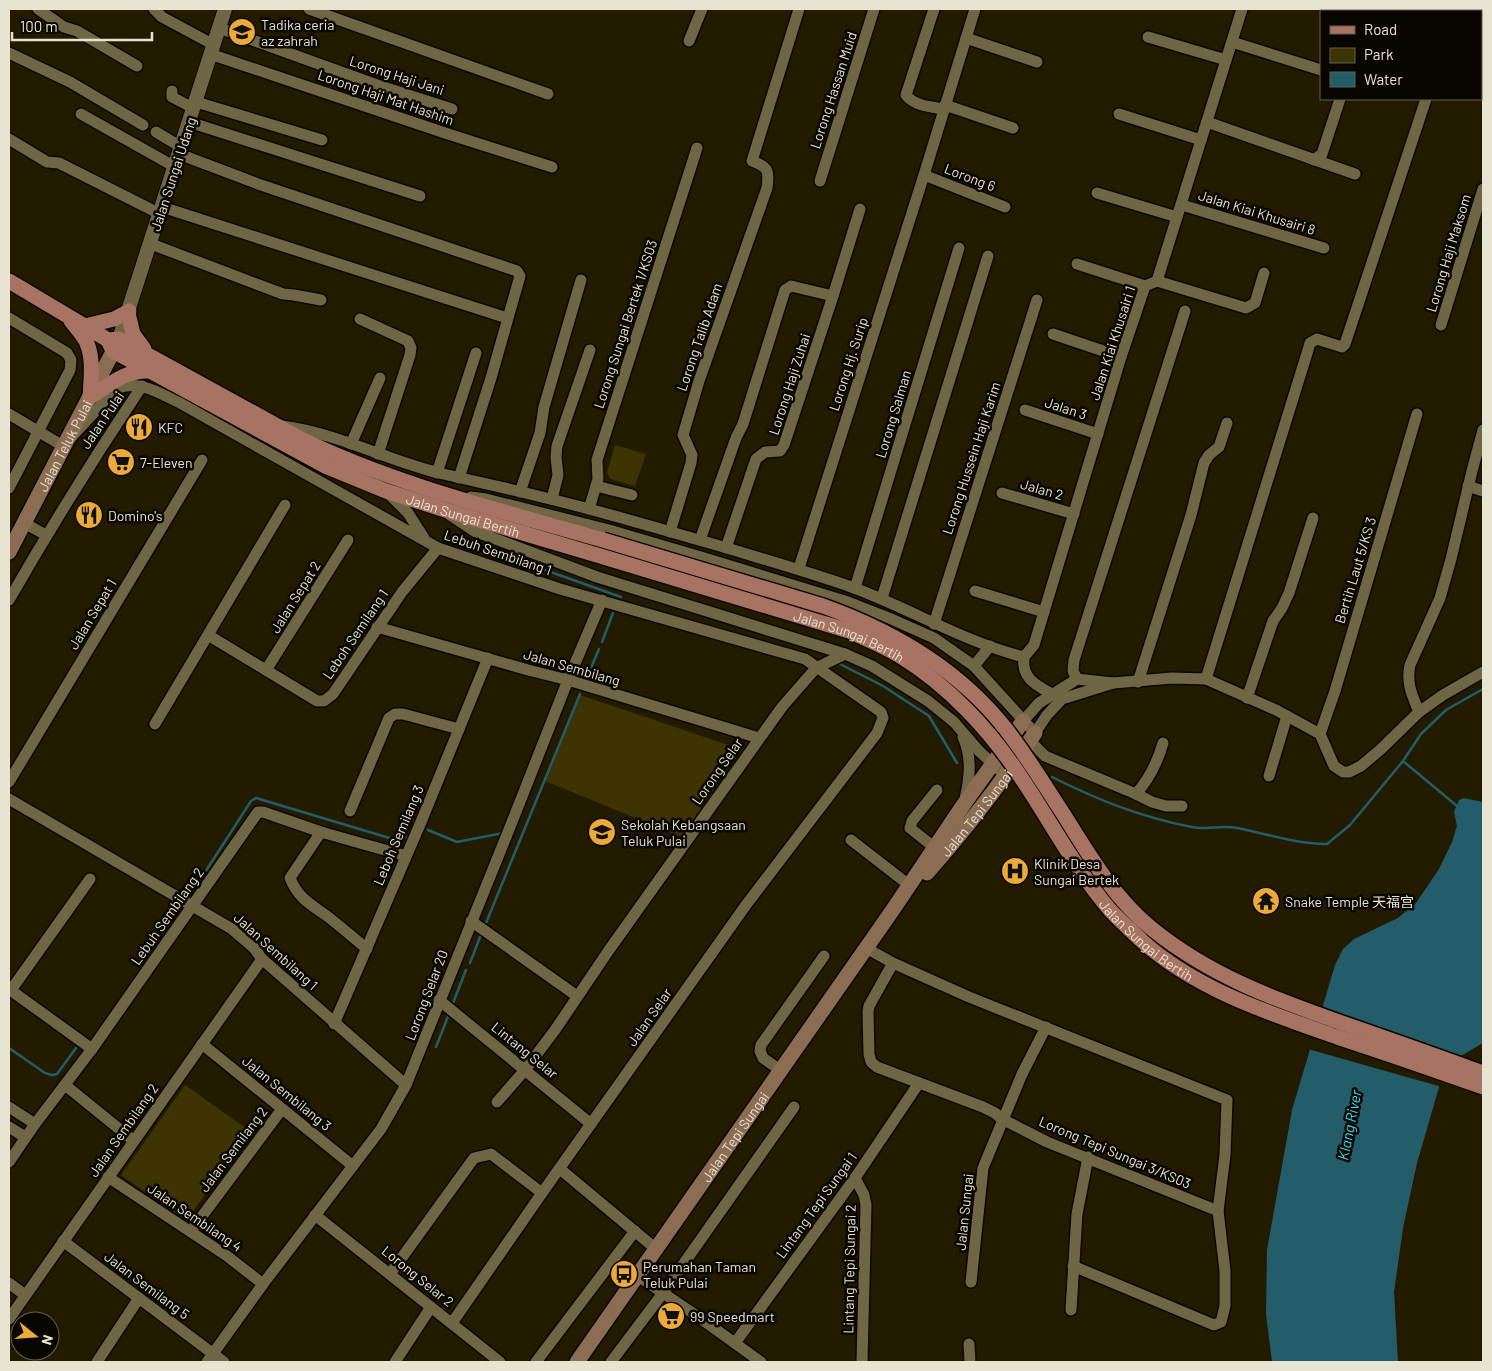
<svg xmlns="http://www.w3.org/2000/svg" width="1492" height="1371" font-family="Barlow,'Noto Sans SC',sans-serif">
<rect width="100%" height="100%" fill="#231b00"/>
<g fill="#3d3303">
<polygon points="615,445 646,454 635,486 610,479 607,472"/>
<polygon points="580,695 740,749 682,837 545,781"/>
<polygon points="185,1085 250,1131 186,1221 121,1175"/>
</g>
<polygon fill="#235d69" points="1464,798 1483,802 1483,1043 1459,1057 1440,1084 1417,1163 1403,1228 1394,1292 1398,1362 1272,1362 1266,1314 1267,1250 1292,1110 1335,965 1343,949 1354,939 1398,918 1416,903 1439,869 1452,842 1457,826 1454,812 1459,800"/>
<polygon fill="#231b00" points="1320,1006 1462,1057 1442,1087 1308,1049"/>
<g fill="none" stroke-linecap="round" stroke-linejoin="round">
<g stroke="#235d69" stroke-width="2.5">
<polyline points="452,540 514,559 621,597"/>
<polyline points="602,642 613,613"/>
<polyline points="840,664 883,686 929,716 957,763"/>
<polyline points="585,682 599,649"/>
<polyline points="1403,761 1421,734 1446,710 1483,689"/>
<path d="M1052,777c46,23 88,40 140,50 14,3 31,-2 45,1 31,6 59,16 90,16l23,-19 53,-64 54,45"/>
<polyline points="428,830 457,842 503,833"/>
<polyline points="184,894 200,880 251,801 256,798 396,840 409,837"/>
<polyline points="169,916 178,903"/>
<polyline points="486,923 580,694"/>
<polyline points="470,963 482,932"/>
<polyline points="453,1003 466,970"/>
<polyline points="436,1047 449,1014"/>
<polyline points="9,1048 45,1073 52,1075 57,1074 76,1048"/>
</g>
<g stroke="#0c0600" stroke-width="14">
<g id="minor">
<polyline points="38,9 64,27 77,31 137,66"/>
<polyline points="154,9 162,17 214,45"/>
<polyline points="309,9 548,94"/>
<path d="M934,9l-28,86c8,11 26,12 38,14"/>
<polyline points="1367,11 1367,9"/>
<polyline points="1457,11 1458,9"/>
<polyline points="219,28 377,85 452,109"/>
<polyline points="1148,37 1226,60"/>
<polyline points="966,38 1037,62"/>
<polyline points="689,41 702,9"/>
<polyline points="1232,42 1321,70"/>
<polyline points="9,53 70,82 143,125"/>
<polyline points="210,54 445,133 552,167"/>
<polyline points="172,91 172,97 193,108"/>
<polyline points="196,102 322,140"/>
<polyline points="945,105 1013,128"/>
<polyline points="81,114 175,167"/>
<polyline points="1119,114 1201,140"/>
<polyline points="189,122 420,196"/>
<polyline points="1207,122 1355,174"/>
<polyline points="156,132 181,147"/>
<polyline points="9,139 47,162 59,163 160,214"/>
<polyline points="179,154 258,184 517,271 520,276 491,378 459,478"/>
<polyline points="1314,160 1322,154 1340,99"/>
<polyline points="924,175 1005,207"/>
<polyline points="820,181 874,9"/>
<polyline points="1097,193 1177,217"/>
<polyline points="1182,205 1324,248"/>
<polyline points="162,207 507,318"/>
<polyline points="151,244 283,294 294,295 321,300"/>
<polyline points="1077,264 1145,286"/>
<polyline points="1157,281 1246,308 1255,303 1264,273"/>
<polyline points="9,318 67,353 71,360 70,370 9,488"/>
<polyline points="360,319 408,341 411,348 410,355 378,454"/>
<polyline points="1441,325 1483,189"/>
<polyline points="1053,334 1121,357"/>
<polyline points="1025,410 1098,434"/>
<path d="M9,414l54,32 53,-57c23,-10 43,4 64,14l258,145 122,41 245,70 76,53 2,6 -6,15 -131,172 -204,288 -90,130"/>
<path d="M282,426c55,7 104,34 157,47 38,9 77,17 115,27 58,14 115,32 173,48 42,13 85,25 127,40 57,21 110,54 170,69l10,-12 87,-288 24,-71 12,-5 85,-272"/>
<polyline points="351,444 380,378"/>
<polyline points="437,473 476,353"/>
<polyline points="596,486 632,495"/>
<polyline points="1468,486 1483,491"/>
<polyline points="387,492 408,513 424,538"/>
<polyline points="520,492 540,433 544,407 581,280"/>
<polyline points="1002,493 1074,514"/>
<polyline points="471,497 486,499 609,530 711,560 848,602 889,618 934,638 974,666 1035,733 1047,715 1062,699 1113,683"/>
<polyline points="552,499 558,475 556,457 557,446 590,350"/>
<polyline points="589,509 598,479 597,460 697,148"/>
<polyline points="450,515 474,531 597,577 845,654 872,666 928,701 954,722 979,751 1006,776"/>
<polyline points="24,523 46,535"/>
<path d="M670,532l21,-69 1,-8 -9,-20 16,-54 68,-193c2,-17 2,-21 -15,-27l47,-152"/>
<polyline points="700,540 736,438 743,424 785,290 791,286 833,296"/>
<polyline points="726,548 756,459 765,452 780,451 784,445 833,296 860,209"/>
<polyline points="799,568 924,175 975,9"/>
<polyline points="855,588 959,248"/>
<polyline points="975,591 1044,612"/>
<polyline points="882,598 988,256"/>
<path d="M9,600c42,-73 86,-144 133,-214"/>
<polyline points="934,624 1037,300"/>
<polyline points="377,627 528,670 568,680 759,738"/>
<polyline points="208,635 317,701 324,701 333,694 402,592 438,548"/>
<path d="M1024,657c-3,21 12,28 28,37"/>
<polyline points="974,666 990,646"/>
<polyline points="266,670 348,540"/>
<polyline points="1077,679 1073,671 1074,660 1185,311"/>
<polyline points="1206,679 1308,350 1310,343 1317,339 1342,347 1345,344 1426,99"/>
<polyline points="1138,682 1191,515 1204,463 1209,455 1219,447 1227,423"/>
<polyline points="1247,698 1273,621 1282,608 1289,593 1313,518"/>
<path d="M1419,712c-7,-17 -13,-29 -9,-47l30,-67 11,-39 21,-88 11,-41"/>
<polyline points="1023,721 1039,703 1077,679 1113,683 1172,678 1206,679 1276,710 1320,734 1334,766 1343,772 1349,772 1361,766 1380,750 1419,712 1443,695 1483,672"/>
<polyline points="155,724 285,505"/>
<polyline points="1320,734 1335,691 1417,414"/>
<path d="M963,737c9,20 7,40 2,62"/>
<polyline points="1030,741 1045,756 1136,794 1152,802 1166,806 1182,806"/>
<polyline points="1269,776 1287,716"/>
<polyline points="9,782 202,460"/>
<path d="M1136,794c13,-15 22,-33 27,-51"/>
<polyline points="9,799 232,929 254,948 262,959 406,1085"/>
<polyline points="350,811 389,718 395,714 403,714 459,729"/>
<path d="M321,832l-31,46c8,20 20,26 37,38 14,11 27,22 40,33"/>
<polyline points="851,840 909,885"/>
<polyline points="935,848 910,828 912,821 937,790"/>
<polyline points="471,921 577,996"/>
<polyline points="866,948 893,963 969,997 1227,1100 1225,1155 1218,1211 1225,1271 1225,1306 1221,1322 1214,1325 1073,1266"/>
<polyline points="893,963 869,1006 868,1012 869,1054 871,1062 877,1067 983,1107 995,1113 1002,1119 1047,1142 1218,1211"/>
<polyline points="9,989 92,1049"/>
<polyline points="11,990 90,879"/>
<polyline points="439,1000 591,1124"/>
<polyline points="334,1024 421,822 488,658"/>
<polyline points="202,1044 353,1166"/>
<polyline points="780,1070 763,1058 760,1051 761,1045 824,956"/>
<polyline points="65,1085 134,1141"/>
<polyline points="497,1102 525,1070 555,1030 609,950 782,707 816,668 845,654"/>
<polyline points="9,1107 35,1124"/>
<polyline points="9,1127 25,1137"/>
<polyline points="9,1162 35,1124 92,1049 258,812 263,812 321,832 406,856"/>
<polyline points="560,1169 656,1249"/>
<polyline points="108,1177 227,1256 263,1284"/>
<polyline points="855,1178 864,1195 866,1205 862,1362"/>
<polyline points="315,1215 500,1362"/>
<polyline points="191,1231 282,1109"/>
<polyline points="63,1241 224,1362"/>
<polyline points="390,1274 474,1158 491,1154 542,1193"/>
<polyline points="638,1276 700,1318 761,1362"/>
<polyline points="971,1282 983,1168 1022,1074 1046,1027"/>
<polyline points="9,1283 25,1295"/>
<polyline points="1071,1310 1077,1214 1088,1157"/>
<polyline points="9,1319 262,959"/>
<polyline points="735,1343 855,1178 919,1083"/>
<polyline points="969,1344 970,1362"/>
<polyline points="97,1362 139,1298"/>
<polyline points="207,1362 263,1284 381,1129 406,1085 512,822 568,680 602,600"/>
<polyline points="395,1362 431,1307"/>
<polyline points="536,1362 635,1231"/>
<polyline points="611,1362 663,1293 794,1107"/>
</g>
</g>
<g stroke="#0c0600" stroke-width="16">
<polyline id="tertiary" points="119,339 225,9"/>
</g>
<g stroke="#0c0600" stroke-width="18">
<g id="secondary">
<path id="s1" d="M9,552l110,-212"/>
<path id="s2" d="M927,873c39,-44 75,-91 108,-140"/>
<path id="s3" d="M577,1362l315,-451 72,-107 59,-83"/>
</g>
</g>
<g stroke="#0c0600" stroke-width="18">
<g id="primary">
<path d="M9,281l99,59 11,-1 182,100c95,46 201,72 302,101"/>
<polyline points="128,313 133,334 144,349"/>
<path d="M71,321c5,6 11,13 15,20 8,17 5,37 4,56"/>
<polyline points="85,326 114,319 129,311"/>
<path id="s4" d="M108,340l5,11 212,115 61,25 56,18 155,46"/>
<path d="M90,397c19,-12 36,-27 59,-26"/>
</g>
</g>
<use href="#minor" stroke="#6f6646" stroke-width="11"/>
<use href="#tertiary" stroke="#6f6646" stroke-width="14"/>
<use href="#secondary" stroke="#8b6d54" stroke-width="15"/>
<use href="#primary" stroke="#a77363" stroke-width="15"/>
<g stroke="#0c0600" stroke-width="18" stroke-linecap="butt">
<g id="primary-bridge">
<path d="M603,540l220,66c70,25 136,64 182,122 22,28 40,58 59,87 25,40 50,83 87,113 59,48 123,71 194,96 46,16 92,32 138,49"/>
<path id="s5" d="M597,555l252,76c17,8 35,15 51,25 49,30 91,75 122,123 29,43 54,91 88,131 10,11 22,21 32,31 55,49 127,72 195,96 49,16 98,33 146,50"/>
</g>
</g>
<use href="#primary-bridge" stroke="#a77363" stroke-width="15"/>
</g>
<defs>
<g id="school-disc" transform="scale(1.4375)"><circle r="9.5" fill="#ebaa39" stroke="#090600"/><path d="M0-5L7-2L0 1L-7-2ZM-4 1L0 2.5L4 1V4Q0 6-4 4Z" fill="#111"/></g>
<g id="restaurant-disc" transform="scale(1.4375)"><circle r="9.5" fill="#ebaa39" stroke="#090600"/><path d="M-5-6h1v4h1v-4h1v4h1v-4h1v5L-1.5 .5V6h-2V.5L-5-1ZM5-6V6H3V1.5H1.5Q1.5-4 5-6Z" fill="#111"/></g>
<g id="supermarket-disc" transform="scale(1.4375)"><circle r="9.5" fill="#ebaa39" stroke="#090600"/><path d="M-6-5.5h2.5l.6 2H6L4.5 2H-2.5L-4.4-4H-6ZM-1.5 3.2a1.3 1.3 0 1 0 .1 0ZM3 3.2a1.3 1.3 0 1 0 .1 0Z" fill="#111"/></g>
<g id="hospital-disc" transform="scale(1.4375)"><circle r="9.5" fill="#ebaa39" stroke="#090600"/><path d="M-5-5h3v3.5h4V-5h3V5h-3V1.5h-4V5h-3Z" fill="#111"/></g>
<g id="temple-disc" transform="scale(1.4375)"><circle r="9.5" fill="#ebaa39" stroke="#090600"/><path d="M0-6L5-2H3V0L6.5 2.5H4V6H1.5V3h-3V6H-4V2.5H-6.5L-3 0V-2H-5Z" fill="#111"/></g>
<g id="bus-disc" transform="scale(1.4375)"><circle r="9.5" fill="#ebaa39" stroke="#090600"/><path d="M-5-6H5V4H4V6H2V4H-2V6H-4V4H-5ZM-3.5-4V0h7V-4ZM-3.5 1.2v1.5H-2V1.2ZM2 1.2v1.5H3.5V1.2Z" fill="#111"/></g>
</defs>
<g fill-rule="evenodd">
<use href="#school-disc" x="242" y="32"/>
<use href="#restaurant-disc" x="139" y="427"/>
<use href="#supermarket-disc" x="121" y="462"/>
<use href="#restaurant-disc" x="89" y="515"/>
<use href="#school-disc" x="602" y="832"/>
<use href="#hospital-disc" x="1015" y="871"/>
<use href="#temple-disc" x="1266" y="901"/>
<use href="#bus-disc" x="624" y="1274"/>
<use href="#supermarket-disc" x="671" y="1316"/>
</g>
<g text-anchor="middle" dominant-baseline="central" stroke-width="5" stroke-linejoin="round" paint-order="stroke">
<g font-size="14" fill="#e8e4d2" stroke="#090600" text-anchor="start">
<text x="261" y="24">Tadika ceria<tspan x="261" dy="16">az zahrah</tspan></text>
<text x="158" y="427">KFC</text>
<text x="140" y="462">7-Eleven</text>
<text x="108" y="515">Domino's</text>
<text x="621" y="824">Sekolah Kebangsaan<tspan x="621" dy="16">Teluk Pulai</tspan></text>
<text x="1034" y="863">Klinik Desa<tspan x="1034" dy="16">Sungai Bertek</tspan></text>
<text x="1285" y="901">Snake Temple 天福宫</text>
<text x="643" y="1266">Perumahan Taman<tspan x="643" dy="16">Teluk Pulai</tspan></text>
<text x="690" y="1316">99 Speedmart</text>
</g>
<g font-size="14" fill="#e8e4d2" stroke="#090600">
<text transform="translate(397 75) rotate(18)">Lorong Haji Jani</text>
<text transform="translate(833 90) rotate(-72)">Lorong Hassan Muid</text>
<text transform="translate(386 97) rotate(19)">Lorong Haji Mat Hashim</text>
<text transform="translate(173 174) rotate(-72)">Jalan Sungai Udang</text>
<text transform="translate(970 177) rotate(21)">Lorong 6</text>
<text transform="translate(1257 212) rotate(17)">Jalan Kiai Khusairi 8</text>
<text transform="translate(1448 253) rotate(-73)">Lorong Haji Maksom</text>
<text transform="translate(625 324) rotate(-72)">Lorong Sungai Bertek 1/KS03</text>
<text transform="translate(699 337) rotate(-71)">Lorong Talib Adam</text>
<text transform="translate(1112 343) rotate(-72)">Jalan Kiai Khusairi 1</text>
<text transform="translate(848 364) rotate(-72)">Lorong Hj. Surip</text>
<text transform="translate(789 384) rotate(-72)">Lorong Haji Zuhai</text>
<text transform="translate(1066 408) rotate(18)">Jalan 3</text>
<text transform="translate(893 414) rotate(-73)">Lorong Salman</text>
<text transform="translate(102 420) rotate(-56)">Jalan Pulai</text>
<text stroke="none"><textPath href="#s1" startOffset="120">Jalan Teluk Pulai</textPath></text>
<text transform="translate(971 458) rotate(-72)">Lorong Hussein Haji Karim</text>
<text transform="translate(1042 489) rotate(16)">Jalan 2</text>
<text stroke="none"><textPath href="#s4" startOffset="400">Jalan Sungai Bertih</textPath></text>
<text transform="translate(498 552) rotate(19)">Lebuh Sembilang 1</text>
<text transform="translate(1355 570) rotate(-73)">Bertih Laut 5/KS 3</text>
<text transform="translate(295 597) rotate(-58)">Jalan Sepat 2</text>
<text transform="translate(92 614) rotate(-59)">Jalan Sepat 1</text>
<text transform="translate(355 634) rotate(-56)">Leboh Semilang 1</text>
<text stroke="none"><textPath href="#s5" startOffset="265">Jalan Sungai Bertih</textPath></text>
<text transform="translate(572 667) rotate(16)">Jalan Sembilang</text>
<text transform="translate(717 771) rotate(-55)">Lorong Selar</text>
<text stroke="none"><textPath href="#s2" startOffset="78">Jalan Tepi Sungai</textPath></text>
<text transform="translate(398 835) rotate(-67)">Leboh Semilang 3</text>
<text transform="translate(167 916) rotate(-55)">Lebuh Sembilang 2</text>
<text stroke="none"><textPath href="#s5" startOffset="700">Jalan Sungai Bertih</textPath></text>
<text transform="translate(276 951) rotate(42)">Jalan Sembilang 1</text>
<text transform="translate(426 995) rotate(-69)">Lorong Selar 20</text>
<text transform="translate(649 1017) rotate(-55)">Jalan Selar</text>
<text transform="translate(525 1050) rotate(39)">Lintang Selar</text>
<text transform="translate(287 1093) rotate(39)">Jalan Sembilang 3</text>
<text transform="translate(123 1130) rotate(-55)">Jalan Sembilang 2</text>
<text stroke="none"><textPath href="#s3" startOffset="275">Jalan Tepi Sungai</textPath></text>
<text transform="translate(233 1149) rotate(-53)">Jalan Semilang 2</text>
<text transform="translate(1115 1152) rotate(23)">Lorong Tepi Sungai 3/KS03</text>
<text transform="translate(816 1205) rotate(-54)">Lintang Tepi Sungai 1</text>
<text transform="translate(964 1212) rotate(-84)">Jalan Sungai</text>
<text transform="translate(195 1217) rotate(34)">Jalan Sembilang 4</text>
<text transform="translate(849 1269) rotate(-89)">Lintang Tepi Sungai 2</text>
<text transform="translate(418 1276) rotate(39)">Lorong Selar 2</text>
<text transform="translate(147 1285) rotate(37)">Jalan Semilang 5</text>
</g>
<g font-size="15" font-style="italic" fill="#37dbf9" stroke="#090600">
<text transform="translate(1349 1125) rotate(-79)">Klang River</text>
</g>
</g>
<rect width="1492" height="1371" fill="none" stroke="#e8e4d2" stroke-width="20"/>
<rect x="1320" y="10" width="162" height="90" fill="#090600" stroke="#625f54"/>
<rect x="1330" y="26" width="25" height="8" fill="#a77363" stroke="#625f54"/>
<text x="1364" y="35" font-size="15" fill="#e8e4d2">Road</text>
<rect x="1330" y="48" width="25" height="15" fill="#3d3303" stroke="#625f54"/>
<text x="1364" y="60" font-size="15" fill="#e8e4d2">Park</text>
<rect x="1330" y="72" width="25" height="15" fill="#235d69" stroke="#625f54"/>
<text x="1364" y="85" font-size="15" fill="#e8e4d2">Water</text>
<g transform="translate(35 1336) rotate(107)"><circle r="24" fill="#090600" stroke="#625f54"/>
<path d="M0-4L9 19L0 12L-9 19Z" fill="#ebaa39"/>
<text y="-8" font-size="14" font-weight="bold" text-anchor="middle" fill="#e8e4d2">N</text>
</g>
<path d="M12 32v8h140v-8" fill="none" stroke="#e8e4d2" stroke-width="2.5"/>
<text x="20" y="32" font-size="15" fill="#e8e4d2" stroke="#090600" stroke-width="4" paint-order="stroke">100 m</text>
</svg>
